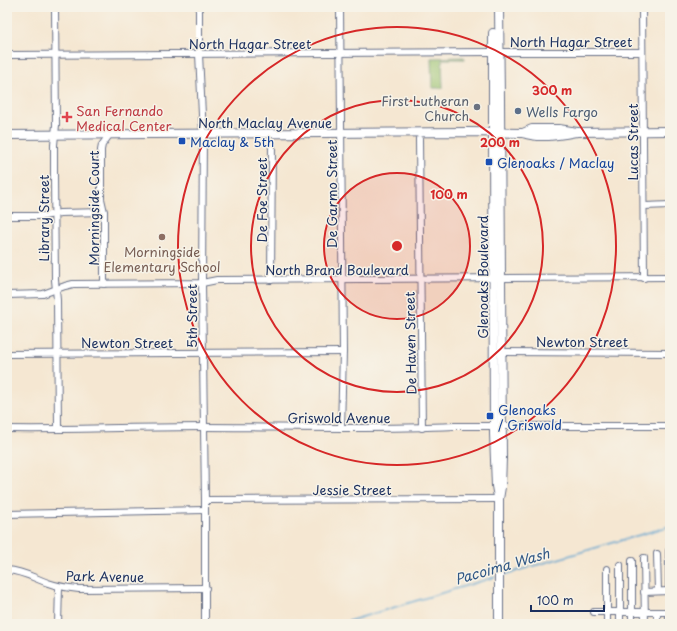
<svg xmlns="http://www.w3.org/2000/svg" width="677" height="631" font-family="'Playpen Sans',sans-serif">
<rect width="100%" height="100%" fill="#f7f3e8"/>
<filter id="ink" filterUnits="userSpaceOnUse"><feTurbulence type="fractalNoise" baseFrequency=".025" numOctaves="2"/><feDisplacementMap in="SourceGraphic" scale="8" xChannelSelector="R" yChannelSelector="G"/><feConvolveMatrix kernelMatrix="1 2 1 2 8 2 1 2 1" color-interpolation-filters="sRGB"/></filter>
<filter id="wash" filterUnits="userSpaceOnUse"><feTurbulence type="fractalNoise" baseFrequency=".012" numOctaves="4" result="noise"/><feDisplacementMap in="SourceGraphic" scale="16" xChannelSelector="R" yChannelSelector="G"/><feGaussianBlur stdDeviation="0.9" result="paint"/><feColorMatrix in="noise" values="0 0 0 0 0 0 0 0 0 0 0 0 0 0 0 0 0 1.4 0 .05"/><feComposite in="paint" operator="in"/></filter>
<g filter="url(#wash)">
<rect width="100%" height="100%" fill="#f5e7d2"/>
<polygon fill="#9ac16d" stroke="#5a7866" points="431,58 463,57 465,58 465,59 442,59 443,88 432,88"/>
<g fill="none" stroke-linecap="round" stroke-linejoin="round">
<g stroke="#5aa4d1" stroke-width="1.5">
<polyline points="503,575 670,526"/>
<polyline points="340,624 352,620 495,577"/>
</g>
</g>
</g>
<g filter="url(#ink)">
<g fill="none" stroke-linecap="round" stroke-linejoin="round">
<g stroke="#676f87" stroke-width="8">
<g id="minor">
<polyline points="55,7 56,125 54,145 54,175 55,280 57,300 58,428"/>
<polyline points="199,7 199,54 203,135 202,283 205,500 205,624"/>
<polyline points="340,7 343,352 341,428"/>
<polyline points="642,7 644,278"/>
<polyline points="499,52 642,52"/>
<polyline points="7,55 493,52"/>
<polyline points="419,139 422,428"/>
<polyline points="644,206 670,205"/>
<polyline points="7,216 44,216 60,213 104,212"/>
<polyline points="271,280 272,144"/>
<polyline points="104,284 104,212 101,199 101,150 102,145 110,134"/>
<polyline points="7,295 43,294 65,286 73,284 202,283 217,280 670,277"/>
<polyline points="498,352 670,353"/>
<polyline points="7,354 343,352"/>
<path d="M7,429c66,1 131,-2 197,-2 83,0 167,3 251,-1h215"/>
<polyline points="205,500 499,499"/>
<polyline points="7,514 205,510"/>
<polyline points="669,551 669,624"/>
<polyline points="657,554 658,591"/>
<polyline points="644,558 645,624"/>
<polyline points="632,561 632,624"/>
<polyline points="620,565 620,624"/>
<polyline points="607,569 607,624"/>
<path d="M7,570c16,1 27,8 41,13 11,4 21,5 31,6l127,-1"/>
<polyline points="644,592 669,591"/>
<polyline points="594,612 670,612"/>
<polyline points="657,612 657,624"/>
<polyline points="58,624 59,587"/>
</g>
</g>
<g stroke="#676f87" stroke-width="10">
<g id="major">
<polyline points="499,7 500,100 502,458 501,487 499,499 499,624"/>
<polyline points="493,33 493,133 494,434 496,486 498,497"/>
<polyline points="523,133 532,129 559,129 577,132 670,131"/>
<path d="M7,135l461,-3 55,1c17,6 37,2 54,-1"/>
</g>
</g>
<use href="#minor" stroke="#fff" stroke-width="6"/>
<use href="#major" stroke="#fff" stroke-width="8"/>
</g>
</g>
<circle cx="397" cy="246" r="73" fill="#d62828" fill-opacity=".12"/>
<g fill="none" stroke="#d62828" stroke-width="2">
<circle cx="397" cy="246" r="73"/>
<circle cx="397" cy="246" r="146"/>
<circle cx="397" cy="246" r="219"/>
</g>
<circle fill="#6b7280" stroke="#f7f3e8" stroke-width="1.5" cx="477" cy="107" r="4"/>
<circle fill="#5c6f8a" stroke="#f7f3e8" stroke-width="1.5" cx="518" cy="111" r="4"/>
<path fill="#e0444e" stroke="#f7f3e8" stroke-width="1.5" d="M65 111h4v4h4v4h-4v4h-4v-4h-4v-4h4z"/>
<g fill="#1a4fb4" stroke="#f7f3e8" stroke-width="1.5">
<rect x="178" y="137" width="8" height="8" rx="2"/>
<rect x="485" y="158" width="8" height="8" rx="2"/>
<rect x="486" y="412" width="8" height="8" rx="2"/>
</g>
<circle fill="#8d6e63" stroke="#f7f3e8" stroke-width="1.5" cx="162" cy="237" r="4"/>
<g text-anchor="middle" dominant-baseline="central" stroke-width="3" stroke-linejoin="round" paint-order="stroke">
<g font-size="13" fill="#1b2f5e" stroke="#f7f3e8">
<text x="571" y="41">North Hagar Street</text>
<text x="250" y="43">North Hagar Street</text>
<text x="265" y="122">North Maclay Avenue</text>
<text transform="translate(632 142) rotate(-90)">Lucas Street</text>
<text transform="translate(331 194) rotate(-90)">De Garmo Street</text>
<text transform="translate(261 200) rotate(-90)">De Foe Street</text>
<text transform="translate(93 208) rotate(-90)">Morningside Court</text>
<text transform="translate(43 218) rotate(-90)">Library Street</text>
<text x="337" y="269">North Brand Boulevard</text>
<text transform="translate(482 277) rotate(-90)">Glenoaks Boulevard</text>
<text transform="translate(191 316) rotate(-90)">5th Street</text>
<text x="582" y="341">Newton Street</text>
<text x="127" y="342">Newton Street</text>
<text transform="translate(410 343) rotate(-91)">De Haven Street</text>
<text x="339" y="417">Griswold Avenue</text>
<text x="352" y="489">Jessie Street</text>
<text transform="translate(105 576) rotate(1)">Park Avenue</text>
</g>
<g font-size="13" fill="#5b616d" stroke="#f7f3e8" text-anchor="end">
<text x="469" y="100">First Lutheran<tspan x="469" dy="15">Church</tspan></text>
</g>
<g font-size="13" fill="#be3a42" stroke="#f7f3e8" text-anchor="start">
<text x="76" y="110">San Fernando<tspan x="76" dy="15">Medical Center</tspan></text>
</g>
<g font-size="13" fill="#4e5e75" stroke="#f7f3e8" text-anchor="start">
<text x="526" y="111">Wells Fargo</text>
</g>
<g font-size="13" fill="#164399" stroke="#f7f3e8" text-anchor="start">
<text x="190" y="141">Maclay &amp; 5th</text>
<text x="497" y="162">Glenoaks / Maclay</text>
<text x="498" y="409">Glenoaks<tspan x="498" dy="15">/ Griswold</tspan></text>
</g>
<g font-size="13" fill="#785e54" stroke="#f7f3e8">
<text x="162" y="251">Morningside<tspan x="162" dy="15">Elementary School</tspan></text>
</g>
<g font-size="14" font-style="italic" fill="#315886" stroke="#f7f3e8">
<text transform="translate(502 566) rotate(-16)">Pacoima Wash</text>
</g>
</g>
<circle cx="397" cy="246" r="6" fill="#d62828" stroke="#f7f3e8" stroke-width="2"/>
<g font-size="12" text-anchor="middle" font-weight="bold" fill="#d62828" stroke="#f7f3e8" stroke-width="3" stroke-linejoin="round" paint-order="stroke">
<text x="552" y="95">300 m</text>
<text x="500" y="147">200 m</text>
<text x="449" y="199">100 m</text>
</g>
<rect width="677" height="631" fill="none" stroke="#f7f3e8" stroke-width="24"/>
<path d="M531 605v6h73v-6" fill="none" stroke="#1b2f5e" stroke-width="2"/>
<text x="537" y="605" font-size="12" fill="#1b2f5e" stroke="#f7f3e8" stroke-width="3" paint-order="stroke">100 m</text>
</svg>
